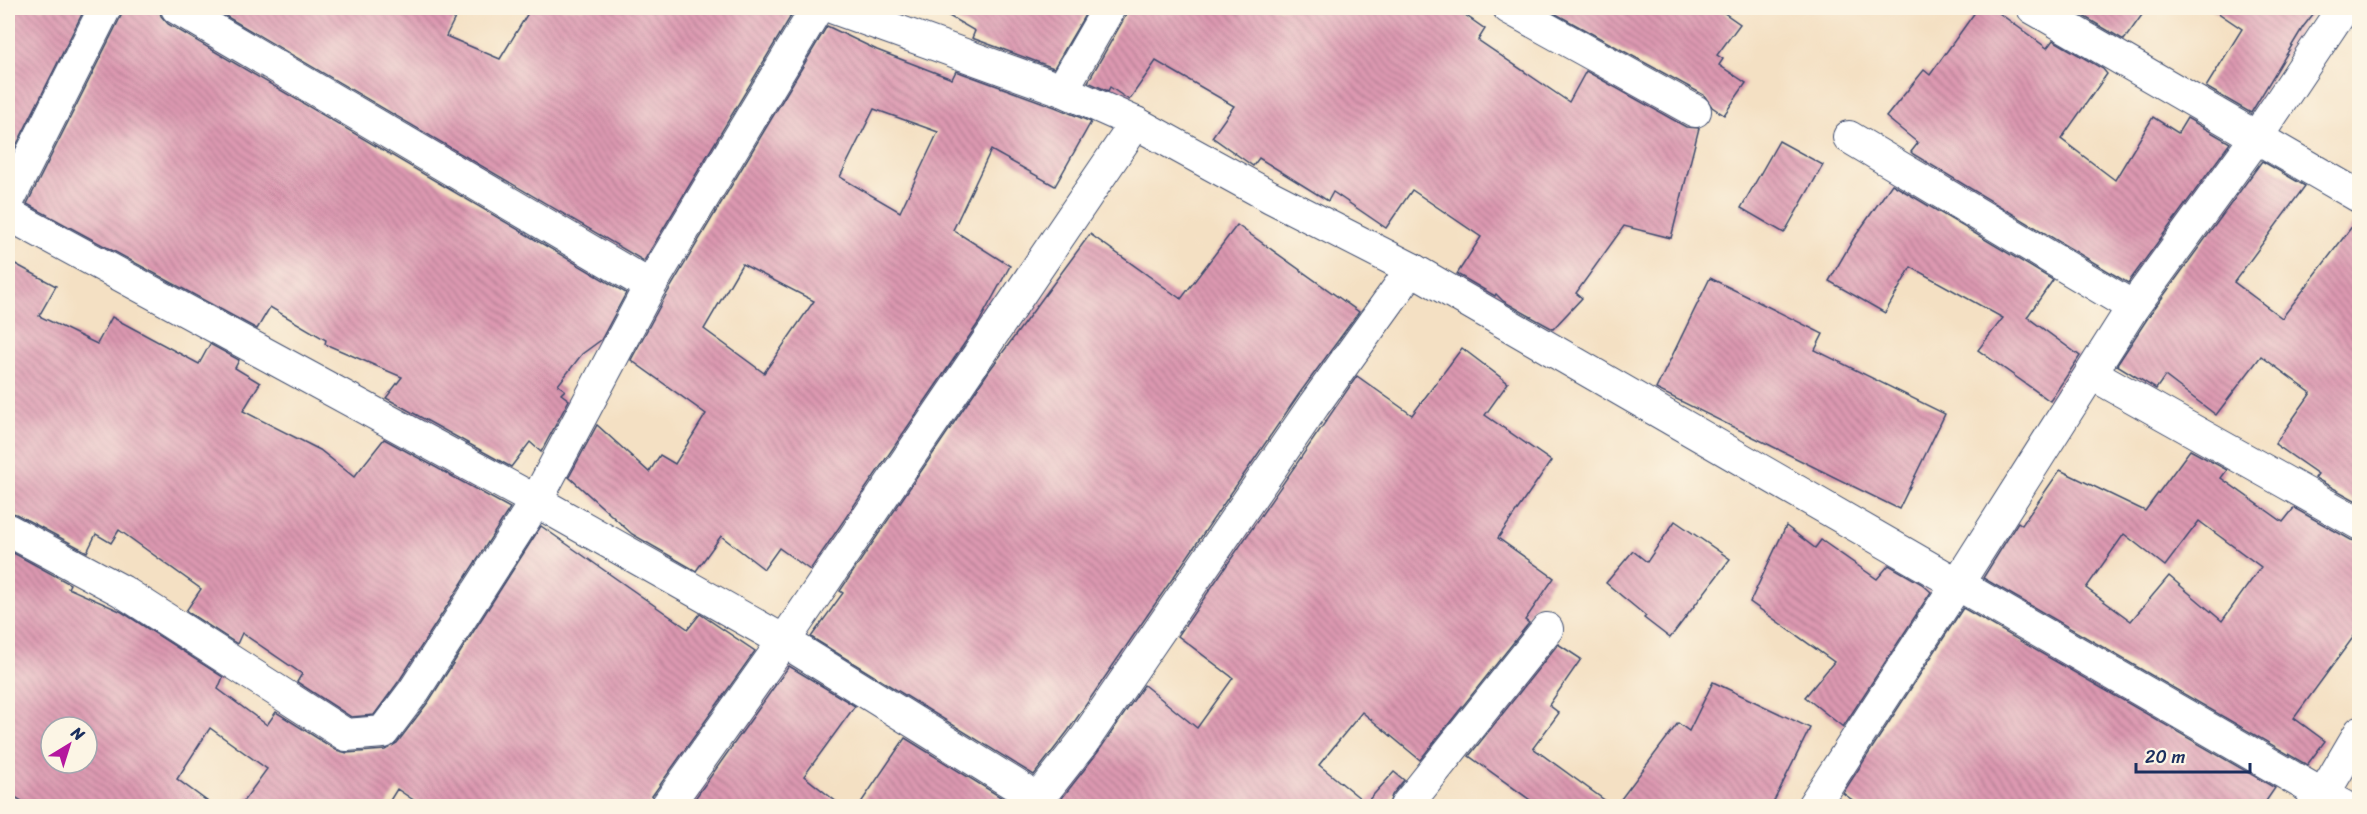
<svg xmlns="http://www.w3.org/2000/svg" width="2367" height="814" font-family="Sriracha,sans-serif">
<defs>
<pattern id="building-back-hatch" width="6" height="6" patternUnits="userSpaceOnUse" patternTransform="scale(1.5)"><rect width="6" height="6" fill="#dd99b1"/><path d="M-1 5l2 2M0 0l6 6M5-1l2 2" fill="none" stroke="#b27d93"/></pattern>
</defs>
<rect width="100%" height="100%" fill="#fcf5e5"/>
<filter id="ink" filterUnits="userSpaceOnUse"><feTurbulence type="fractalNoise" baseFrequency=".0167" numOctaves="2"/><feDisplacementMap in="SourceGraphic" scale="12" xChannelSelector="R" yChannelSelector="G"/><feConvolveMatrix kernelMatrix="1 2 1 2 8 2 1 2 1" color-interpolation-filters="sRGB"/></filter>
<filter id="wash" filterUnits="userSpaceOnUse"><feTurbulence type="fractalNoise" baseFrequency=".008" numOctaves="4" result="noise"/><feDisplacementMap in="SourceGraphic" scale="24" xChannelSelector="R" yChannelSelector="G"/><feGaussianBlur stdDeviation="1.35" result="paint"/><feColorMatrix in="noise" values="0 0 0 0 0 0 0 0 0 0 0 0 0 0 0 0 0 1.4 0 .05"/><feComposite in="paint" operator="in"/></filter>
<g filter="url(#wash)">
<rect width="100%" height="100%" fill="#f4e0c3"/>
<g id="blocks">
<g fill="url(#building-back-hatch)" fill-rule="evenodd">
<polygon points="8,8 85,8 8,162"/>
<polygon points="123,8 159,8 161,16 168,24 626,293 601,340 582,354 558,385 565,390 561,394 569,400 541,452 530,442 511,467 386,398 402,377 325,344 326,340 270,307 257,329 27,204 121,16"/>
<polygon points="212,8 460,8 446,36 500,59 531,8 776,8 791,16 644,261"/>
<polygon points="935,8 1089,8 1054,68 972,38 975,31"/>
<polygon points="1127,8 1455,8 1485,29 1478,40 1569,102 1586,71 1686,127 1699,128 1671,238 1624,226 1576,293 1582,298 1553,329 1503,301 1496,294 1495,296 1457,274 1481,237 1412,190 1386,228 1333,192 1328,201 1259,158 1253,166 1212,137 1234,106 1156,61 1129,100 1110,87 1108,91 1088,82 1125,17"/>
<polygon points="1545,8 1717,8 1740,24 1717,55 1723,59 1719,65 1746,83 1724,115 1712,107 1704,95"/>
<polygon points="1978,8 1992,8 2047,48 2053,40 2103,69 2107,74 2061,139 2115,180 2153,117 2178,133 2187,118 2230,143 2128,283 1913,154 1911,152 1918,143 1886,117 1924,70 1930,75"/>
<polygon points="2075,8 2147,8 2124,40 2073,10"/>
<polygon points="2211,8 2318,8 2303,27 2251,113 2206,87 2242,29"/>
<path d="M827,26l50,24 75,29 4,-8 99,36 36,15 -36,64 -64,-36 -38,80 57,36 -31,56 -169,248 -31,-22 -15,21 -43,-33 -25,35 -64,-37 -63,-57 28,-52 52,47 11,-17 15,9 31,-50 -75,-54 35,-65zM874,109l64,23 -38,80 -60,-35zM742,264l72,37 -50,72 -60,-44z"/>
<polygon points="1779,141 1823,165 1784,233 1741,208"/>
<polygon points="2262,161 2305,186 2234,282 2282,318 2360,216 2360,503 2315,478 2318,474 2275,444 2311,393 2261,356 2216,415 2165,376 2156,389 2117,365 2151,313"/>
<polygon points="1892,184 2053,280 2027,317 2080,356 2050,401 1978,350 2003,318 1911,267 1885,313 1829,281 1854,238"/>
<polygon points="1237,225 1359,312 1299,394 1068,731 1034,775 811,637 843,593 840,591 989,371 1090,234 1181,299"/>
<polygon points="8,260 56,286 39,316 97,344 112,317 199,364 210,344 239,360 235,368 260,383 243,411 320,450 354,477 384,439 510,508 399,681 374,715 351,717 297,682 302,674 242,633 237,644 186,611 201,589 119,530 111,543 96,534 87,552 16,514 8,512"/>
<polygon points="1710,278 1823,334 1815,350 1945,414 1899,509 1656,389"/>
<polygon points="1462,348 1508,383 1485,415 1551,461 1498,538 1554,578 1525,620 1529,623 1420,760 1362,712 1319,765 1366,803 1394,772 1404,780 1392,795 1388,807 1055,807 1098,752 1144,685 1197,728 1233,678 1178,636 1357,376 1412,415"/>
<path d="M2190,450l37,20 -6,8 62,44 11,-14 57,32 9,2v86l-66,90 31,23 -18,24 -324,-187 35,-56 4,3 38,-55 85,41zM2199,521l62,46 -39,54 -53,-45 -38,45 -45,-33 38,-54 41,32z"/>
<polygon points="1675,521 1730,559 1670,638 1644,618 1646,616 1606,583 1633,551 1647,562"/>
<path d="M541,526l147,103 12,-15 55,37 -103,145 -3,11h-225l-27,-18 -11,18h-147l28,-38 -57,-41 -33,51 38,28h-183l-24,-14v-243l62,34 -2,4 54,24 101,65 -5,12 49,36 9,-13 60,38 11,3 38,-3 12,-7 32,-42zM51,727h36v36h-36z"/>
<polygon points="1786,526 1815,548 1821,540 1877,579 1889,565 1922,584 1931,592 1843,727 1805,697 1834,662 1750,602"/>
<polygon points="1963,608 2275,788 2262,807 1862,807 1843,793"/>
<polygon points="1558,644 1581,659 1549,705 1559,713 1533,748 1614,807 1540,807 1469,756"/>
<polygon points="789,666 855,706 804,776 843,807 689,807"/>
<polygon points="1713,682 1810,728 1771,807 1615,807 1678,723 1689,731"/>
<polygon points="905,738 1015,806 1015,807 858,807"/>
</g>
</g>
</g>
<g filter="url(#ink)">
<use href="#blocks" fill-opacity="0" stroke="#3c4a6d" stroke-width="1.5"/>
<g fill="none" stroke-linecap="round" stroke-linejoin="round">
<g stroke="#3c4a6d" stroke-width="34">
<g id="street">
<polyline points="177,8 650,286"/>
<polyline points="834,8 1062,90 1136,123 1271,197 1412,269 2323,795 2313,806"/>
<polyline points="1509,8 1695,111"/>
<polyline points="2033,8 2360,197"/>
<polyline points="1062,90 1109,8"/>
<polyline points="1849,137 2133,307"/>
<polyline points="8,201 105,8"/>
<polyline points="8,214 536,501 784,641 1038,799 1033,806"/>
<polyline points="2092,374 2360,524"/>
<polyline points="8,530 122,591 346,735 383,732 414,691 536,501 650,286 817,8"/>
<polyline points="1038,799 1083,742 1314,405 1412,269"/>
<polyline points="667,806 784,641 1136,123"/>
<polyline points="1406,806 1547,629"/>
<polyline points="1813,806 1958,583 2133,307 2256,138 2343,8"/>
<polyline points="2344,806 2323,795 2360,732"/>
</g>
</g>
<use href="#street" stroke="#fff" stroke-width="32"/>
</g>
</g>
<rect width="2367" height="814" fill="none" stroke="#fcf5e5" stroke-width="30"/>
<g transform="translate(69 745) rotate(38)"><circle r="28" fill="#fcf5e5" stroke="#a2a6af" stroke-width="1.5"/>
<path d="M0-4.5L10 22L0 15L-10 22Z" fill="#b5179e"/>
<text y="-9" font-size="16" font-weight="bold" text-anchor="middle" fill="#1b2f5e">N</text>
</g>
<path d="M2136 763v9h114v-9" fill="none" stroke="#1b2f5e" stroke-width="3"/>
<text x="2145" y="763" font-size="18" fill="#1b2f5e" stroke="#fcf5e5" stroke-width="4.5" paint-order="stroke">20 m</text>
</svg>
